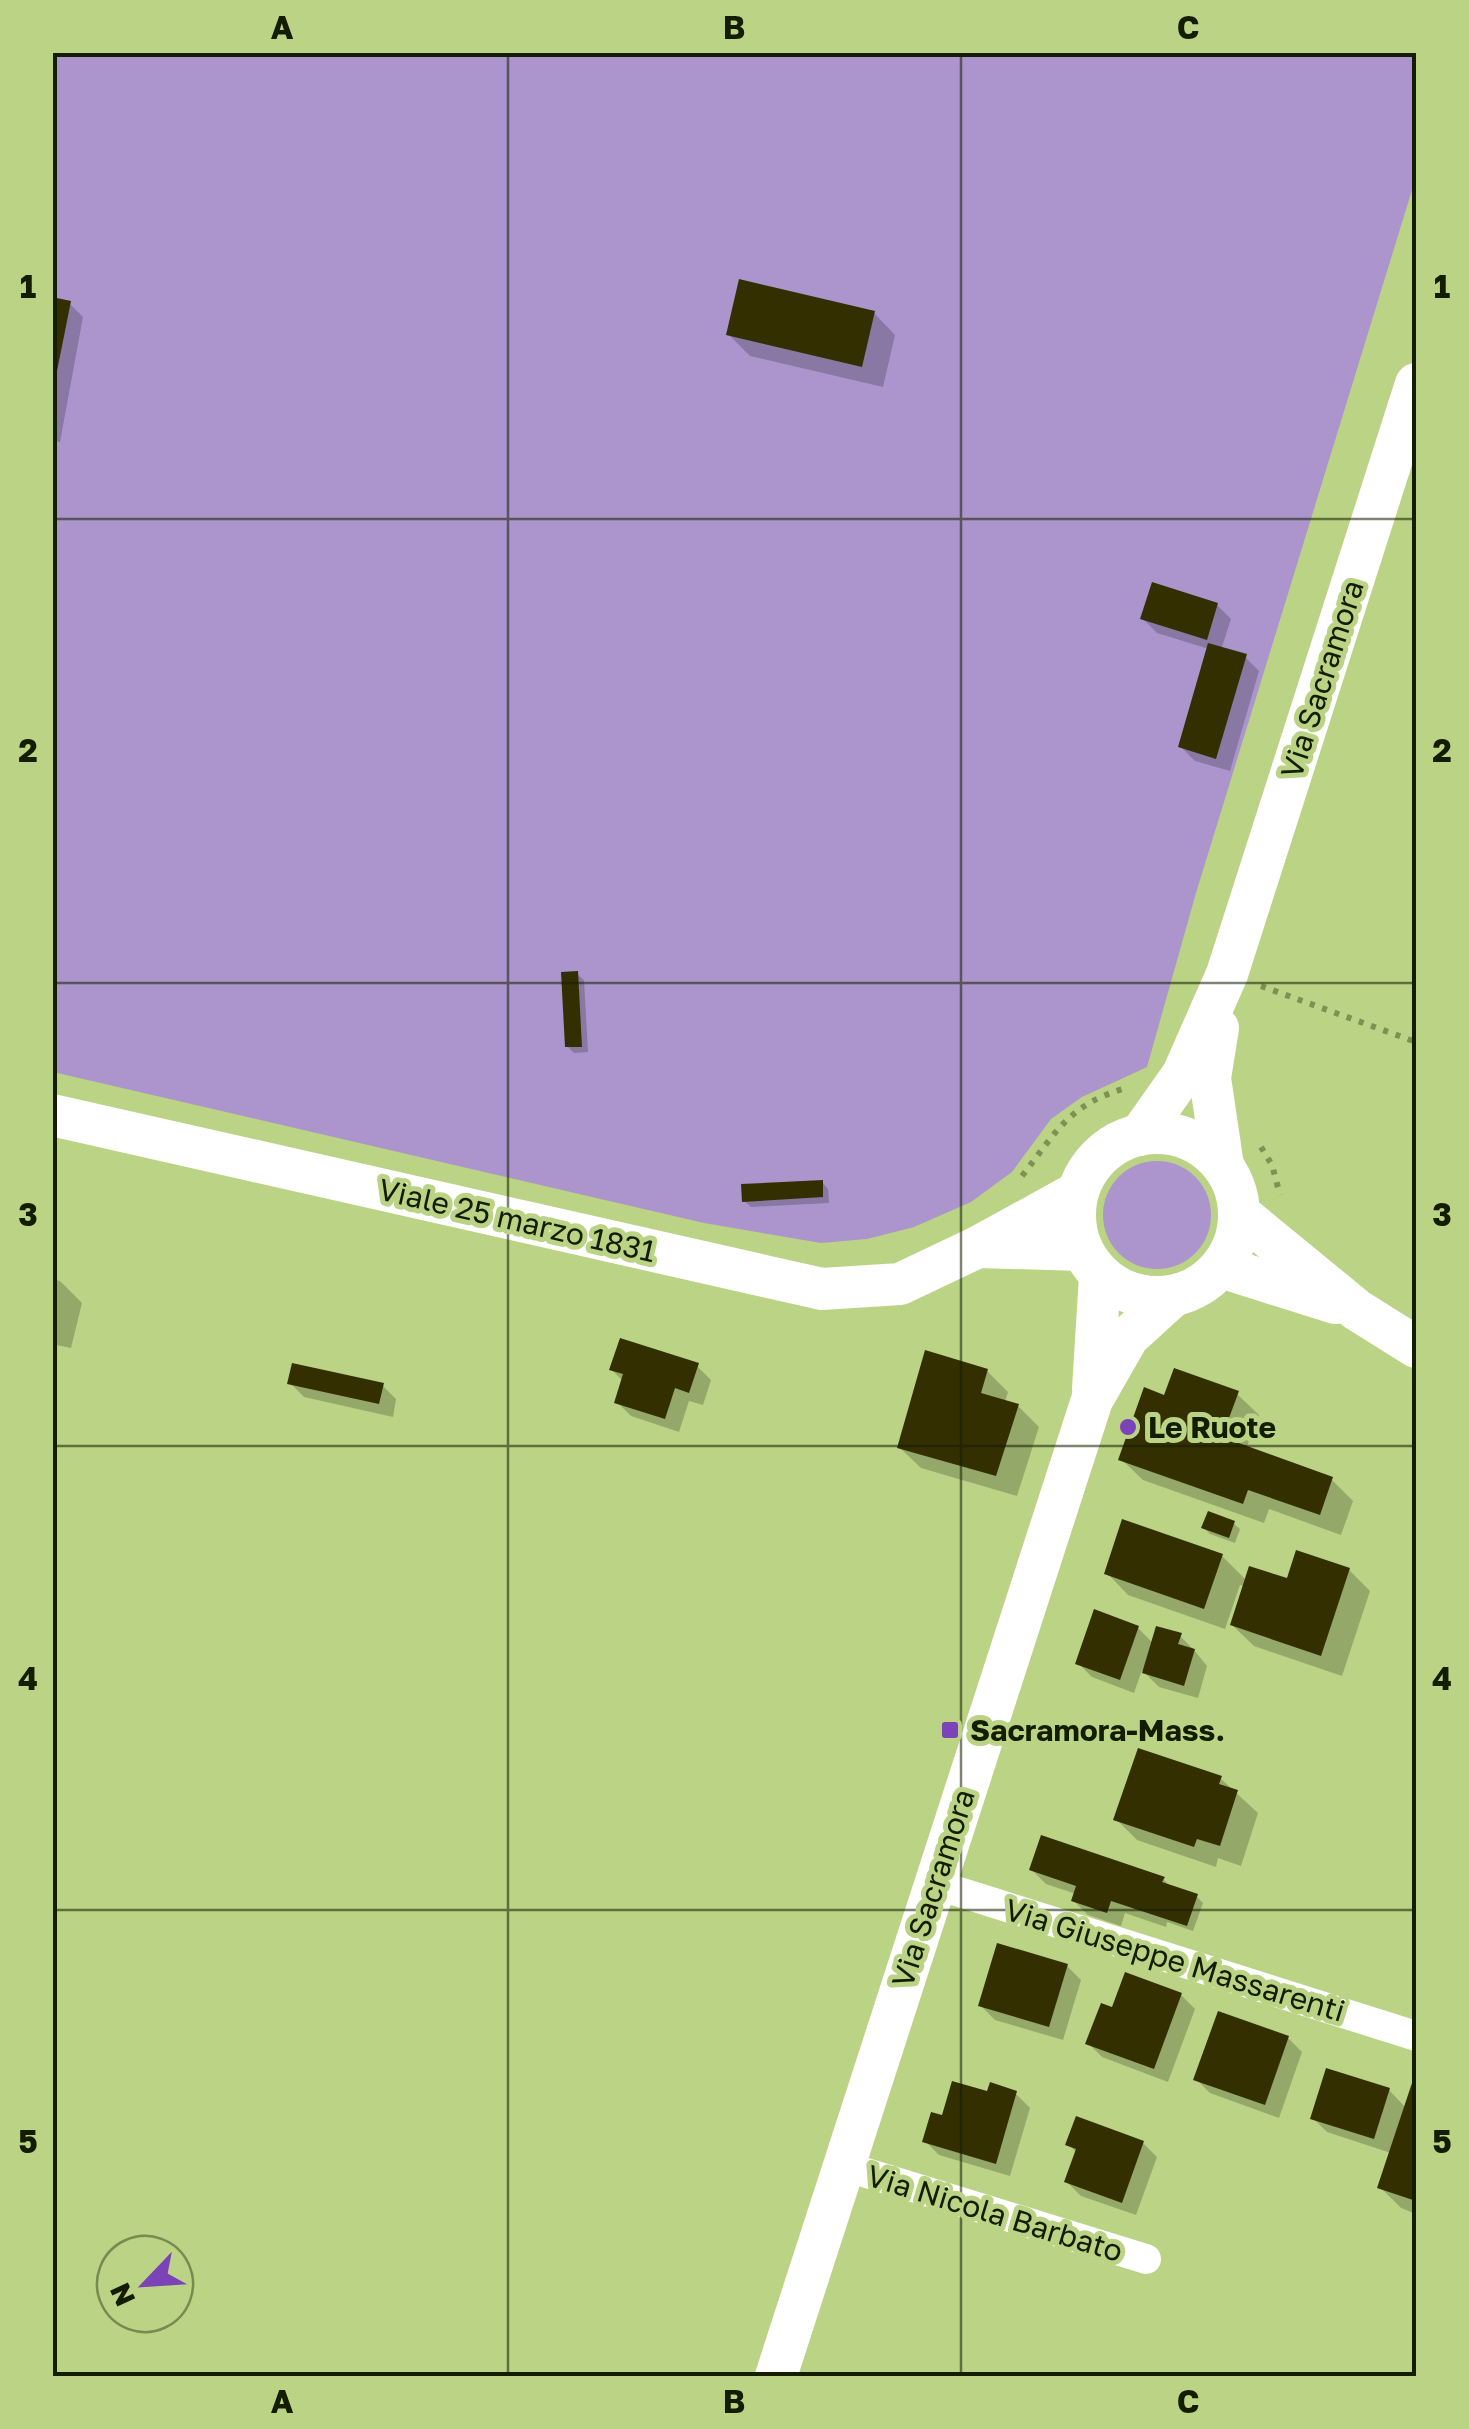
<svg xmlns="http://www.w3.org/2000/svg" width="1469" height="2429" font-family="'Golos Text',sans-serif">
<rect width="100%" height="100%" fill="#bad384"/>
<g fill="#ac95cd">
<polygon points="53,53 1416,53 1416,177 1196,893 1147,1067 1082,1097 1051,1119 1012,1172 971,1202 914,1227 867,1239 821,1243 704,1223 53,1072"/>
<circle cx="1157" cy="1215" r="54"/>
</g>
<g fill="#0003">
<polygon points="52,300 69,303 83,317 60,442 52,440"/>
<polygon points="874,313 895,335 883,387 750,356 729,335"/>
<polygon points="1217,605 1231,619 1221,650 1245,657 1259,671 1230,771 1195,761 1181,747 1209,649 1157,633 1143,619"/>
<polygon points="577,974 584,980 588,1052 574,1053 567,1046"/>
<polygon points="822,1182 828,1189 829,1203 751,1207 744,1201"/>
<polygon points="52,1279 60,1281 82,1303 71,1348 52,1344"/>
<polygon points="697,1366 711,1380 703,1405 689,1401 679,1432 631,1416 617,1402 623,1381 612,1370"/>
<polygon points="987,1371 1008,1392 1005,1402 1018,1406 1039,1427 1017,1496 921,1468 899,1447"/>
<polygon points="290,1383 382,1385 396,1399 393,1417 304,1397"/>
<polygon points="1237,1394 1259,1415 1246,1449 1332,1480 1353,1501 1341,1535 1269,1509 1264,1523 1143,1480 1121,1459 1166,1398"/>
<polygon points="1233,1523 1240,1529 1235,1543 1210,1534 1204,1528"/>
<polygon points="1222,1556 1247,1581 1289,1581 1349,1570 1370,1591 1342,1676 1254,1646 1232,1625 1245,1586 1240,1585 1225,1629 1128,1595 1107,1573"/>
<polygon points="1138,1628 1153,1643 1180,1636 1194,1650 1207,1666 1198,1698 1159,1687 1142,1670 1134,1693 1092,1677 1078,1663"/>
<polygon points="1220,1778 1258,1813 1241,1866 1218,1858 1216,1867 1137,1840 1116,1819"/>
<polygon points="1032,1870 1163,1879 1173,1889 1197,1897 1203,1903 1193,1931 1167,1922 1166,1927 1125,1913 1121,1926 1088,1915 1074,1901 1076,1894 1046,1884"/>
<polygon points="1067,1966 1081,1980 1063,2040 995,2020 981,2006"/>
<polygon points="1181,1995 1195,2009 1168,2082 1102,2057 1088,2043 1113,2010"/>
<polygon points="1288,2038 1302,2052 1279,2118 1210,2093 1196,2079"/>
<polygon points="1416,2080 1416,2214 1401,2208 1380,2187 1391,2153 1327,2132 1313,2118 1389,2090 1406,2108"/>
<polygon points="989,2094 1016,2094 1030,2108 1010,2176 939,2155 925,2141 943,2118"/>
<polygon points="1143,2143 1157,2157 1136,2215 1081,2196 1067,2182 1077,2153 1068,2144"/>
</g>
<g fill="#342f00">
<polygon points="739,279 875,311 862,367 726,335"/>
<polygon points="52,297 71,301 54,386 52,386"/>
<polygon points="1152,582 1218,603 1207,640 1140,619"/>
<polygon points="1208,643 1247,654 1216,759 1178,747"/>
<polygon points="578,971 582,1047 565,1047 561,972"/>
<polygon points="823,1180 823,1197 742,1202 741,1184"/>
<polygon points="620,1338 699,1363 689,1393 675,1388 665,1419 614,1403 623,1374 609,1370"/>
<polygon points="925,1350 988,1369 981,1393 1019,1404 996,1476 897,1448"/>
<polygon points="292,1363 384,1383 379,1404 287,1384"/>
<polygon points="1174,1368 1239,1391 1222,1437 1333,1477 1320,1515 1248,1490 1243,1504 1118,1460 1144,1387 1164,1395"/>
<polygon points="1208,1511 1235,1521 1229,1538 1201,1528"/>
<polygon points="1122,1519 1223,1554 1204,1609 1104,1574"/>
<polygon points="1296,1550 1350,1568 1321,1656 1230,1625 1249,1566 1287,1578"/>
<polygon points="1094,1609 1139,1626 1120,1680 1075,1664"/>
<polygon points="1156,1626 1182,1633 1178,1644 1195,1649 1184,1686 1142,1673"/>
<polygon points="1138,1748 1222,1776 1219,1784 1238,1790 1220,1846 1197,1839 1194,1847 1113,1820"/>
<polygon points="1041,1835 1165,1877 1162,1882 1198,1894 1187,1926 1111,1901 1107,1913 1071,1901 1076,1886 1029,1870"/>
<polygon points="997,1943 1068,1964 1049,2027 978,2006"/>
<polygon points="1125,1972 1182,1993 1154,2069 1085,2044 1101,2003 1112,2007"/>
<polygon points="1218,2011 1289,2036 1265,2105 1193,2080"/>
<polygon points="1326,2068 1390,2088 1374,2139 1310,2119"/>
<polygon points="1416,2071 1416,2201 1377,2188"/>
<polygon points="952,2081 987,2091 990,2082 1017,2091 996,2164 922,2142 931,2112 942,2115"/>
<polygon points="1076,2116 1144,2141 1122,2203 1064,2182 1076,2149 1065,2145"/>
</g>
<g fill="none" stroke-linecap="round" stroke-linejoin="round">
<g stroke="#7e9154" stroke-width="6" stroke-dasharray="5 8" stroke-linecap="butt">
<polyline points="1261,986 1416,1042"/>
<polyline points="1261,1147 1272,1165 1280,1195"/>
<path d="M1022,1176c33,-42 46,-71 101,-87"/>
</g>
<g stroke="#fff" stroke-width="30">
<polyline points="934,1884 1416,2036"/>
<polyline points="844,2166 1146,2259"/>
</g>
<g stroke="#fff" stroke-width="42">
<polyline points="1218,1028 1210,1078 1223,1166"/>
<polyline points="52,1115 822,1289 900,1284 978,1247 1078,1192"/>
<circle cx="1157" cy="1215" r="82"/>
<polyline points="1140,1135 1183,1074 1227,974 1416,384"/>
<polyline points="1240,1214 1357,1310 1416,1347"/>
<polyline points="978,1247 1082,1250"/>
<polyline points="1221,1267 1335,1303"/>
<polyline points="1093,1389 1100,1275"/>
<polyline points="776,2376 1092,1400 1128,1337 1173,1296"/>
</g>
</g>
<path fill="none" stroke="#141d00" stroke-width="2.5" stroke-opacity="0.55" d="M508,52v2324M961,52v2324M52,519h1364M52,983h1364M52,1446h1364M52,1910h1364"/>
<g fill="#7c42b8" stroke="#bad384" stroke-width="4">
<circle cx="1128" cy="1427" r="10"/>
<rect x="940" y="1720" width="20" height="20" rx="5"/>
</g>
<g text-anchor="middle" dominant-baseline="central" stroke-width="10" stroke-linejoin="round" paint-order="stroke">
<g font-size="30" fill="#141d00" stroke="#bad384">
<text transform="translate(1322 679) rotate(-72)">Via Sacramora</text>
<text transform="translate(517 1220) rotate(13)">Viale 25 marzo 1831</text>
<text transform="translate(933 1888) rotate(-72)">Via Sacramora</text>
<text transform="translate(1175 1960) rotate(17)">Via Giuseppe Massarenti</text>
<text transform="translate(995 2213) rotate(17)">Via Nicola Barbato</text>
</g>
<g font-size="30" font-weight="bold" fill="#141d00" stroke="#bad384" text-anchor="start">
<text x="1148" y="1427">Le Ruote</text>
<text x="970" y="1730">Sacramora-Mass.</text>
</g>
</g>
<rect width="1469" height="2429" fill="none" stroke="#bad384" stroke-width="110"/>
<g transform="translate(145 2284) rotate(245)"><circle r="48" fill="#bad384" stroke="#788a4f" stroke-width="2.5"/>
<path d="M0-8L18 38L0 25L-18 38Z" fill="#7c42b8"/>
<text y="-15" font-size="28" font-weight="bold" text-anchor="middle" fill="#141d00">N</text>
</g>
<rect x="55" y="55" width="1359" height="2319" fill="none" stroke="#141d00" stroke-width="4"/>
<g font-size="32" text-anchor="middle" font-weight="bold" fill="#141d00">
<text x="282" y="39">A</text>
<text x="734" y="39">B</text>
<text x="1188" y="39">C</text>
<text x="28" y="298">1</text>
<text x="1442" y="298">1</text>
<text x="28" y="762">2</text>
<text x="1442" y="762">2</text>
<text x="28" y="1226">3</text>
<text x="1442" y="1226">3</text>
<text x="28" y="1690">4</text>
<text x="1442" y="1690">4</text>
<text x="28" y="2153">5</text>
<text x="1442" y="2153">5</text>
<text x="282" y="2413">A</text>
<text x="734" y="2413">B</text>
<text x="1188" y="2413">C</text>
</g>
</svg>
